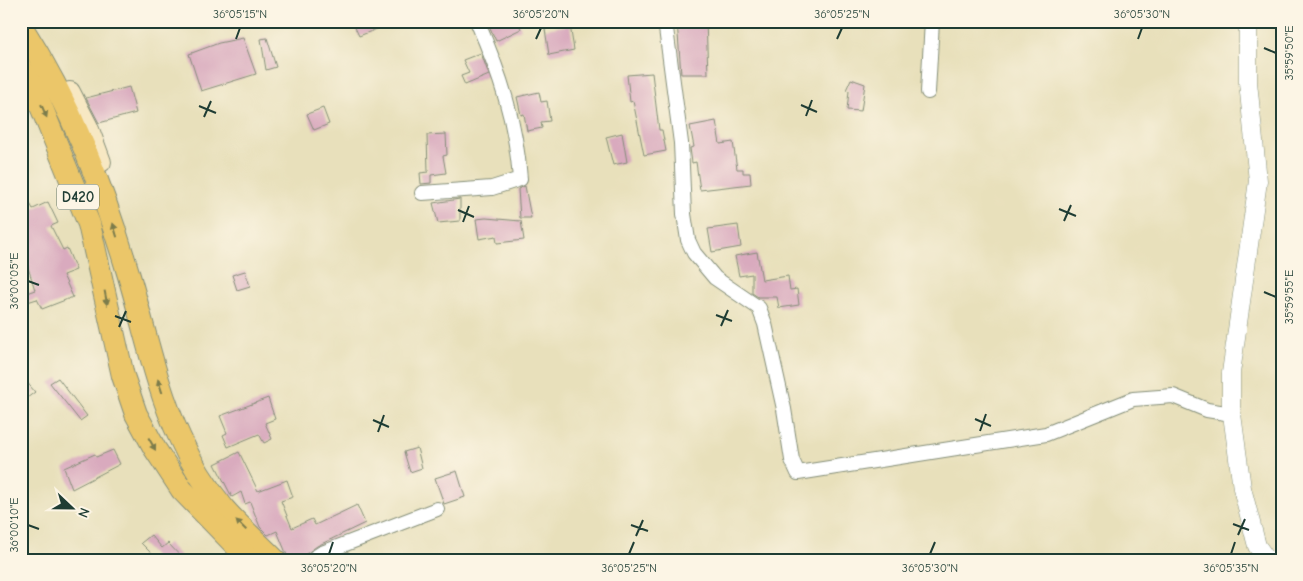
<svg xmlns="http://www.w3.org/2000/svg" width="1303" height="581" font-family="'Comic Neue',sans-serif">
<rect width="100%" height="100%" fill="#fcf5e5"/>
<filter id="ink" filterUnits="userSpaceOnUse"><feTurbulence type="fractalNoise" baseFrequency=".02" numOctaves="2"/><feDisplacementMap in="SourceGraphic" scale="10" xChannelSelector="R" yChannelSelector="G"/><feConvolveMatrix kernelMatrix="1 2 1 2 8 2 1 2 1" color-interpolation-filters="sRGB"/></filter>
<filter id="wash" filterUnits="userSpaceOnUse"><feTurbulence type="fractalNoise" baseFrequency=".0096" numOctaves="4" result="noise"/><feDisplacementMap in="SourceGraphic" scale="20" xChannelSelector="R" yChannelSelector="G"/><feGaussianBlur stdDeviation="1.12" result="paint"/><feColorMatrix in="noise" values="0 0 0 0 0 0 0 0 0 0 0 0 0 0 0 0 0 1.4 0 .05"/><feComposite in="paint" operator="in"/></filter>
<g filter="url(#wash)">
<rect width="100%" height="100%" fill="#e8e0bb"/>
<g id="blocks">
<g fill="#d9aabe">
<polygon points="352,21 397,21 359,36"/>
<polygon points="487,21 518,21 521,29 496,41"/>
<polygon points="677,21 706,21 708,74 681,74"/>
<polygon points="570,25 574,50 549,55 545,29"/>
<polygon points="243,38 256,74 201,91 189,54 219,43"/>
<polygon points="267,38 276,67 266,70 261,39"/>
<polygon points="481,53 489,75 465,85 461,76 469,73 463,60"/>
<polygon points="652,73 659,130 662,130 666,151 644,155 633,101 630,102 627,75"/>
<polygon points="851,79 865,84 861,111 847,110 849,91 846,90"/>
<polygon points="129,87 136,113 99,123 86,98"/>
<polygon points="539,92 541,102 547,101 550,121 541,122 542,128 527,131 524,114 521,115 517,97"/>
<polygon points="323,108 329,124 314,130 307,114"/>
<polygon points="716,121 720,144 733,142 737,169 743,169 743,173 750,173 751,184 700,190 696,162 692,163 690,148 694,147 690,126"/>
<polygon points="622,133 627,162 613,165 606,137"/>
<polygon points="446,134 447,155 443,156 446,173 431,175 431,183 421,184 420,173 428,172 427,135"/>
<polygon points="525,186 531,218 520,218 518,189"/>
<polygon points="21,188 33,209 48,202 58,223 51,226 63,250 67,248 76,270 63,275 73,297 42,309 37,299 21,304 21,295 35,290 26,261 21,264"/>
<polygon points="460,199 460,221 438,223 433,203"/>
<polygon points="486,218 521,221 524,240 497,243 496,236 479,239 476,219"/>
<polygon points="738,225 741,247 712,252 708,229"/>
<polygon points="757,252 762,280 788,276 790,290 797,289 799,305 779,308 777,297 758,297 752,293 752,274 739,276 735,256"/>
<polygon points="245,271 250,286 237,290 232,275"/>
<polygon points="21,375 35,392 27,398 21,391"/>
<polygon points="58,378 87,416 80,421 50,383"/>
<polygon points="268,398 275,419 265,423 272,439 264,443 259,434 228,447 223,435 227,433 220,416"/>
<polygon points="417,448 422,468 410,472 404,452"/>
<polygon points="113,450 120,464 72,489 64,468 95,454 96,457"/>
<polygon points="239,452 258,491 287,480 293,497 281,501 292,528 312,519 315,525 357,505 365,523 317,546 298,560 289,560 277,531 268,535 260,527 250,502 245,504 241,492 232,497 215,464"/>
<polygon points="457,471 465,497 444,504 435,478"/>
<polygon points="151,535 162,548 168,543 184,560 158,560 141,543"/>
</g>
</g>
</g>
<g filter="url(#ink)">
<use href="#blocks" fill-opacity="0" stroke="#848e78" stroke-width="1"/>
<g fill="none" stroke-linecap="round" stroke-linejoin="round">
<g stroke="#848e78" stroke-width="16">
<g id="minor">
<polyline points="665,21 681,143 684,214 688,240 694,253 715,278 759,308 765,324 784,409 792,460 798,473 1046,434 1133,399 1173,396 1207,410 1232,414"/>
<polyline points="928,92 932,21"/>
<path d="M422,193l70,-5 28,-9c-4,-58 -20,-105 -43,-158"/>
<polyline points="311,560 322,553 437,509"/>
</g>
</g>
<g stroke="#848e78" stroke-width="19">
<polyline id="tertiary" points="1248,21 1248,82 1258,181 1231,373 1231,407 1242,488 1257,546 1267,560"/>
</g>
<g stroke="#848e78" stroke-width="22">
<polyline id="secondary" points="70,92 88,127 101,162"/>
</g>
<g stroke="#848e78" stroke-width="24">
<g id="trunk">
<path d="M21,26c50,78 82,162 108,250 16,54 27,111 51,162 11,25 27,50 44,71 16,18 34,34 51,51"/>
<polyline points="21,68 34,89 89,224 123,376 136,414 155,449 182,490 250,560"/>
</g>
</g>
<use href="#minor" stroke="#fff" stroke-width="14"/>
<use href="#tertiary" stroke="#fff" stroke-width="18"/>
<use href="#secondary" stroke="#f7e8c3" stroke-width="20"/>
<use href="#trunk" stroke="#ebc669" stroke-width="22"/>
</g>
<defs><path id="oneway-solid" d="M-6-.8H1V-3.2L6.5 0L1 3.2V.8H-6Z" transform="scale(1.25)"/></defs>
<g fill="#7b7b4c">
<use href="#oneway-solid" transform="translate(44 111) rotate(67)"/>
<use href="#oneway-solid" transform="translate(115 230) rotate(-107)"/>
<use href="#oneway-solid" transform="translate(106 298) rotate(79)"/>
<use href="#oneway-solid" transform="translate(160 386) rotate(-108)"/>
<use href="#oneway-solid" transform="translate(152 444) rotate(61)"/>
<use href="#oneway-solid" transform="translate(241 525) rotate(-135)"/>
</g>
</g>
<path fill="none" stroke="#1f3d34" stroke-width="2" d="M236,39l4,-11M536,39l5,-11M837,39l5,-11M1138,39l4,-11M1264,48l12,5M801,105l16,7M199,106l17,7M806,116l6,-16M204,117l7,-16M1059,209l17,7M458,210l16,7M1064,221l7,-16M463,222l6,-16M28,281l11,4M1264,292l12,5M716,315l16,6M115,316l16,6M721,326l7,-16M119,327l7,-16M975,419l16,7M373,420l16,7M980,431l6,-17M378,432l6,-17M1233,524l16,6M28,525l11,4M631,525l17,6M1238,535l7,-16M636,536l7,-16M329,554l4,-12M629,554l5,-12M930,554l5,-12M1231,554l4,-12"/>
<g text-anchor="middle" dominant-baseline="central" stroke-width="4" stroke-linejoin="round" paint-order="stroke">
<rect fill="#fcf5e5" stroke="#617469" stroke-width="1" x="57" y="184.5" width="42" height="25" rx="4"/>
<g font-size="15" font-weight="bold" fill="#1f3d34">
<text x="78" y="197">D420</text>
</g>
</g>
<rect width="1303" height="581" fill="none" stroke="#fcf5e5" stroke-width="55"/>
<g transform="translate(72 508) rotate(112)" stroke="#fcf5e5" stroke-width="4" paint-order="stroke">
<path d="M0-4L9 19L0 12L-9 19Z" fill="#1f3d34"/>
<text y="-8" font-size="14" font-weight="bold" text-anchor="middle" fill="#1f3d34">N</text>
</g>
<rect x="28" y="28" width="1248" height="526" fill="none" stroke="#1f3d34" stroke-width="2"/>
<g font-size="12" text-anchor="middle" fill="#1f3d34">
<text x="240" y="18">36°05'15"N</text>
<text x="541" y="18">36°05'20"N</text>
<text x="842" y="18">36°05'25"N</text>
<text x="1142" y="18">36°05'30"N</text>
<text transform="translate(1289 53) rotate(-90)" y="4">35°59'50"E</text>
<text transform="translate(14 281) rotate(-90)" y="4">36°00'05"E</text>
<text transform="translate(1289 297) rotate(-90)" y="4">35°59'55"E</text>
<text transform="translate(14 525) rotate(-90)" y="4">36°00'10"E</text>
<text x="329" y="572">36°05'20"N</text>
<text x="629" y="572">36°05'25"N</text>
<text x="930" y="572">36°05'30"N</text>
<text x="1231" y="572">36°05'35"N</text>
</g>
</svg>
